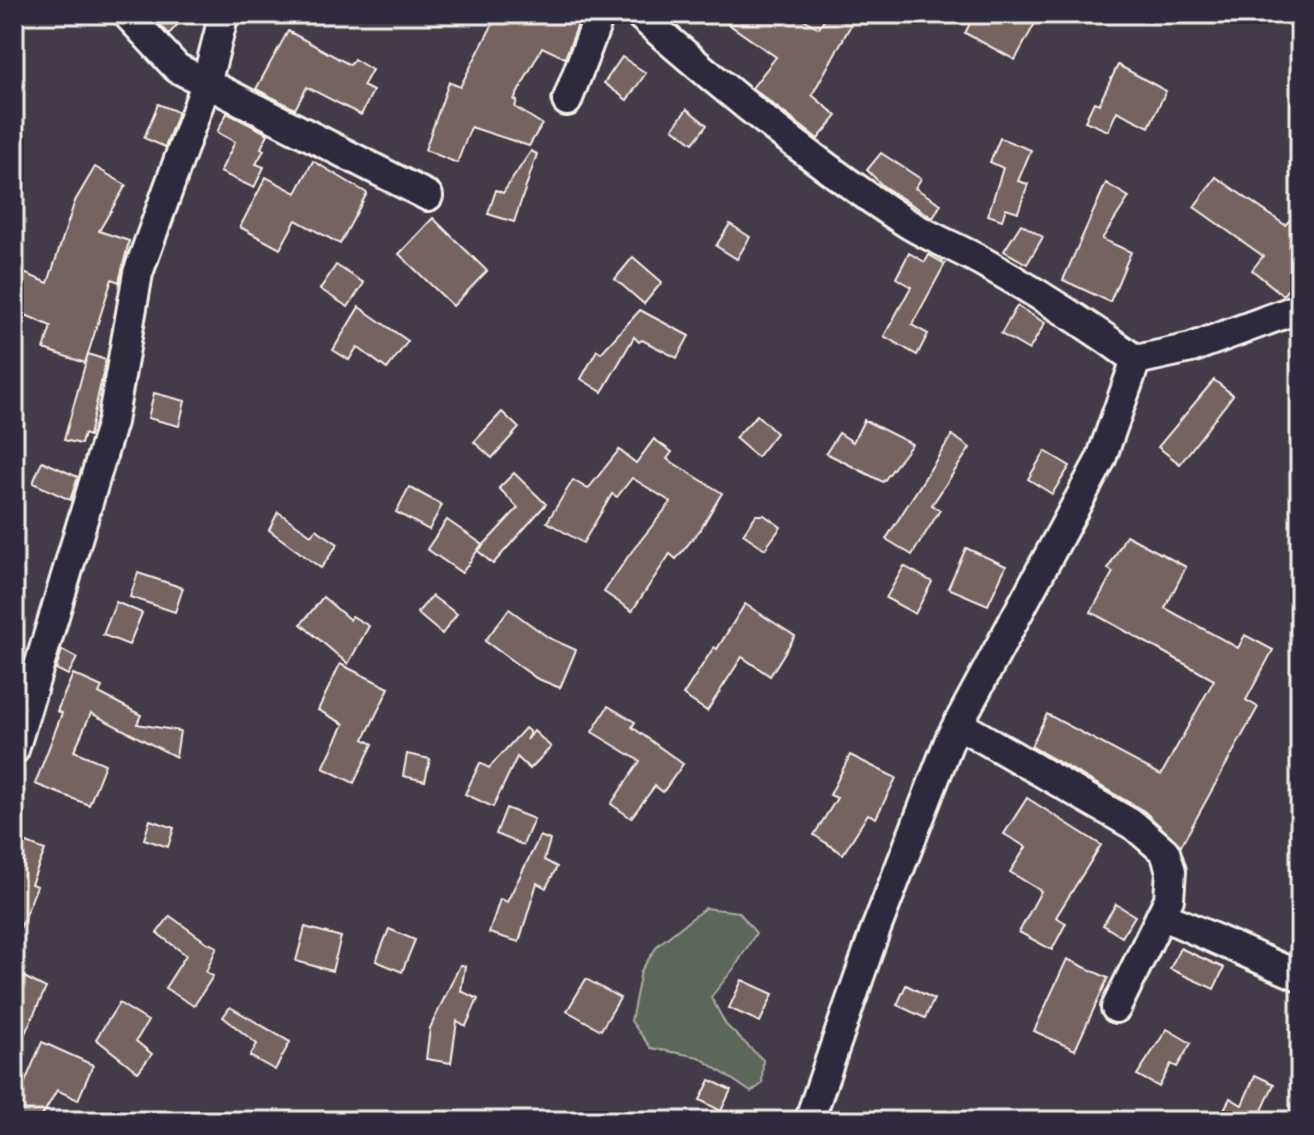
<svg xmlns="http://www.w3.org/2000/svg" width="1314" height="1135" font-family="Dekko,sans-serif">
<rect width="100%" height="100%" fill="#443b48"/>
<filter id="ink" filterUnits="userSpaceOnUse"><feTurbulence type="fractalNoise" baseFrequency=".0125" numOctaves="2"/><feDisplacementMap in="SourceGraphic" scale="16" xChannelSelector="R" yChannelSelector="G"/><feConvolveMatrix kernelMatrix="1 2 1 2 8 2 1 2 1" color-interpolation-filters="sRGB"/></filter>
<g filter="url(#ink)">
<polygon fill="#5d665a" stroke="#a8aca1" stroke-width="2" points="705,908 739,912 756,933 735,967 711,997 726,1025 763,1060 762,1084 751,1092 699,1057 651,1048 631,1021 641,971 658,945"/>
<g fill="#756362" stroke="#f4f1e8" stroke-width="2">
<polygon points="150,14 187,14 169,34"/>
<polygon points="498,14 582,14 565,58 542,47 514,100 517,101 515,107 542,124 529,146 471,127 457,163 425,150 449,82 460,87"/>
<polygon points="714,14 794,14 819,28 827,14 857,14 812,95 837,116 818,139 752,88 776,57"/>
<polygon points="975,14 1040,14 1015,60 965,33"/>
<polygon points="288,31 350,65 354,59 372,70 363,86 373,91 361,115 307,87 295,109 256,89"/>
<polygon points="622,57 646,73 627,100 604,83"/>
<polygon points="1118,65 1166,91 1149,127 1117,111 1108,131 1085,121 1094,102 1099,104"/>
<polygon points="158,104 178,112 165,147 144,138"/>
<polygon points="687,109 707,125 693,143 673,128"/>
<polygon points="227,113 268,134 261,148 264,150 256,164 264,167 254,188 220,172 235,142 217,132"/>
<polygon points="1000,138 1031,150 1018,181 1028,184 1018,212 1006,208 1002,220 988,215 1003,168 990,162"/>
<polygon points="531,151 537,154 514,222 488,214 496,190 503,193"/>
<polygon points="881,153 921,179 915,188 941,204 933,218 883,186 867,170"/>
<polygon points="313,161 367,193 340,244 296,220 280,249 240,227 266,177 296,193"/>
<polygon points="95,167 126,185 99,231 129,241 119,282 112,279 85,363 44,349 51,326 14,310 14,269 48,283 75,201"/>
<polygon points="1216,177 1285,225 1300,210 1300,275 1283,295 1252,270 1263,256 1194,207"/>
<polygon points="1106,183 1129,197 1102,239 1131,252 1110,302 1063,280"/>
<polygon points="433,218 487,271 453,306 399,254"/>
<polygon points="730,224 750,237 737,259 716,246"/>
<polygon points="1021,224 1043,237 1027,264 1004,251"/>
<polygon points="909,253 925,262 929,255 945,264 912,325 928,334 917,355 884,336 911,287 896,278"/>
<polygon points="633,257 662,282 644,304 615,279"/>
<polygon points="336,265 364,283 348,307 320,289"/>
<polygon points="1017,306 1045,323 1029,350 1001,334"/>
<polygon points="359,307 408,341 387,369 357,347 349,360 333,350"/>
<polygon points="640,310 689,336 677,358 642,340 639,342 634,337 602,392 581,379 597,350 601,353"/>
<polygon points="88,354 106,360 89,436 84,434 81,444 64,440"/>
<polygon points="1214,380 1233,395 1180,464 1158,447"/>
<polygon points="154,393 185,401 179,426 148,418"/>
<polygon points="502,412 519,428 492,458 474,442"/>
<polygon points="757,415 776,433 757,457 735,438"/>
<polygon points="864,420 912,444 883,482 826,453 839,433 853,442"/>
<polygon points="952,435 970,448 932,505 940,510 912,555 886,539"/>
<polygon points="654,439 672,452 667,459 722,493 700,530 676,559 670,554 632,611 604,592 629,555 671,502 632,478 617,497 612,494 583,543 547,522 573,480 588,489 619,450 636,463"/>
<polygon points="1045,451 1070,466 1052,494 1028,479"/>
<polygon points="42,461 78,477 70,500 33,483"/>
<polygon points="514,473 546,504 493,564 478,551 518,508 499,488"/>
<polygon points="409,487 442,505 429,530 396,512"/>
<polygon points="278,512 311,535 316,529 338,544 321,568 269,530"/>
<polygon points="756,515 764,515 781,527 765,549 743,534"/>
<polygon points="447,520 482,544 462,573 427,549"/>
<polygon points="1126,535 1186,567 1165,608 1238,648 1245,635 1273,650 1246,700 1258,707 1181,846 1144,811 1031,746 1047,714 1161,775 1214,680 1091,612 1113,572 1108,569"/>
<polygon points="966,548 1006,566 988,605 948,588"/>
<polygon points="904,566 932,582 915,614 886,598"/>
<polygon points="138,573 183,588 175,612 130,597"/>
<polygon points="432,596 457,614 442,634 417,613"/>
<polygon points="323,597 350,620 352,616 369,626 348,664 301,624"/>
<polygon points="116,602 142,613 129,645 103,635"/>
<polygon points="745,604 795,636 770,676 742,657 707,711 683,695 714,647 717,649"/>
<polygon points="509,609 549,638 576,650 560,688 536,678 485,641"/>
<polygon points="62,650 77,658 68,675 56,669"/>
<polygon points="340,664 389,688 364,739 373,744 354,783 323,768 344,724 318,710"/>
<polygon points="73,674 102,687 99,693 141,715 137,724 180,731 176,757 91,713 74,751 105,764 89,805 35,784 62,713 57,711"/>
<polygon points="608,706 635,722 632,727 683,764 663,792 655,786 631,818 611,804 640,761 592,732"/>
<polygon points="525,728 530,732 527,740 534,731 551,747 530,769 517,757 493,807 465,794 480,763 489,768"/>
<polygon points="407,754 430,759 425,781 403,776"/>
<polygon points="850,755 896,778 876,818 868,814 843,854 814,835 837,798 830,795"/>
<polygon points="1027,798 1101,845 1056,917 1066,923 1052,950 1019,932 1041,891 1010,872 1026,847 1004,834"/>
<polygon points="506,808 534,819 523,845 496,834"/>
<polygon points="150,820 174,828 168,847 144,839"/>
<polygon points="540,836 550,840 544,860 557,867 546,888 537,883 519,942 489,933 500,899 507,902"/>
<polygon points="14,838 45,850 31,884 37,886 15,941"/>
<polygon points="1116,904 1135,916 1122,937 1103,925"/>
<polygon points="170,916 206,942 217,947 206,972 213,976 194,1006 165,988 186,955 157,933"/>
<polygon points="305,927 341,937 332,971 296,961"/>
<polygon points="389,929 415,940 402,972 376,961"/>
<polygon points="1180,948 1224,968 1214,989 1170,969"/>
<polygon points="1067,959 1108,978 1075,1050 1034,1031"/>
<polygon points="460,965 465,966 461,991 478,999 466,1026 457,1021 451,1063 426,1059 430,1028"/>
<polygon points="14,972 46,988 14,1057"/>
<polygon points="586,979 620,998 601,1030 567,1011"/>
<polygon points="742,980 773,994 760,1022 729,1008"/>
<polygon points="906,985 934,999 925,1018 897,1005"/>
<polygon points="119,1003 148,1021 136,1041 152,1054 138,1072 96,1039"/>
<polygon points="230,1007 290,1042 275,1070 250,1056 257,1044 223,1017"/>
<polygon points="1167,1029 1191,1043 1177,1067 1171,1064 1159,1087 1137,1075"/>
<polygon points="42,1042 93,1065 78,1100 57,1090 39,1121 14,1121 14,1091 20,1094"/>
<polygon points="1255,1075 1274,1084 1260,1115 1271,1121 1218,1121 1230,1098 1242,1105"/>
<polygon points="710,1080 731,1090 721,1111 700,1100"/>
</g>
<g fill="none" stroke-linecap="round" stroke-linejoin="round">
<g stroke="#f4f1e8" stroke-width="34">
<g id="minor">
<polyline points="127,14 177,68 428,196"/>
<path d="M639,14c84,75 173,147 268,209 24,15 51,25 76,39 53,30 104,62 153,98l55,-12 109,-40"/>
<polyline points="567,101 600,14"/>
<polyline points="958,724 1135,826 1165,852 1171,871 1169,899 1116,1008"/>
<polyline points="14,750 112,422 138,273 206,84 224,14"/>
<polyline points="1161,915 1299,976"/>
<polyline points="809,1121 874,934 950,739 1101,459 1136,360"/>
</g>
</g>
<use href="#minor" stroke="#2f2a3d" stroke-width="28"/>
</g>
</g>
<rect width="1314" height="1135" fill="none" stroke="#2f2a3d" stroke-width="48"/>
<rect x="24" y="24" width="1266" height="1087" fill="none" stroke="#f4f1e8" stroke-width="3" filter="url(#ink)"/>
</svg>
